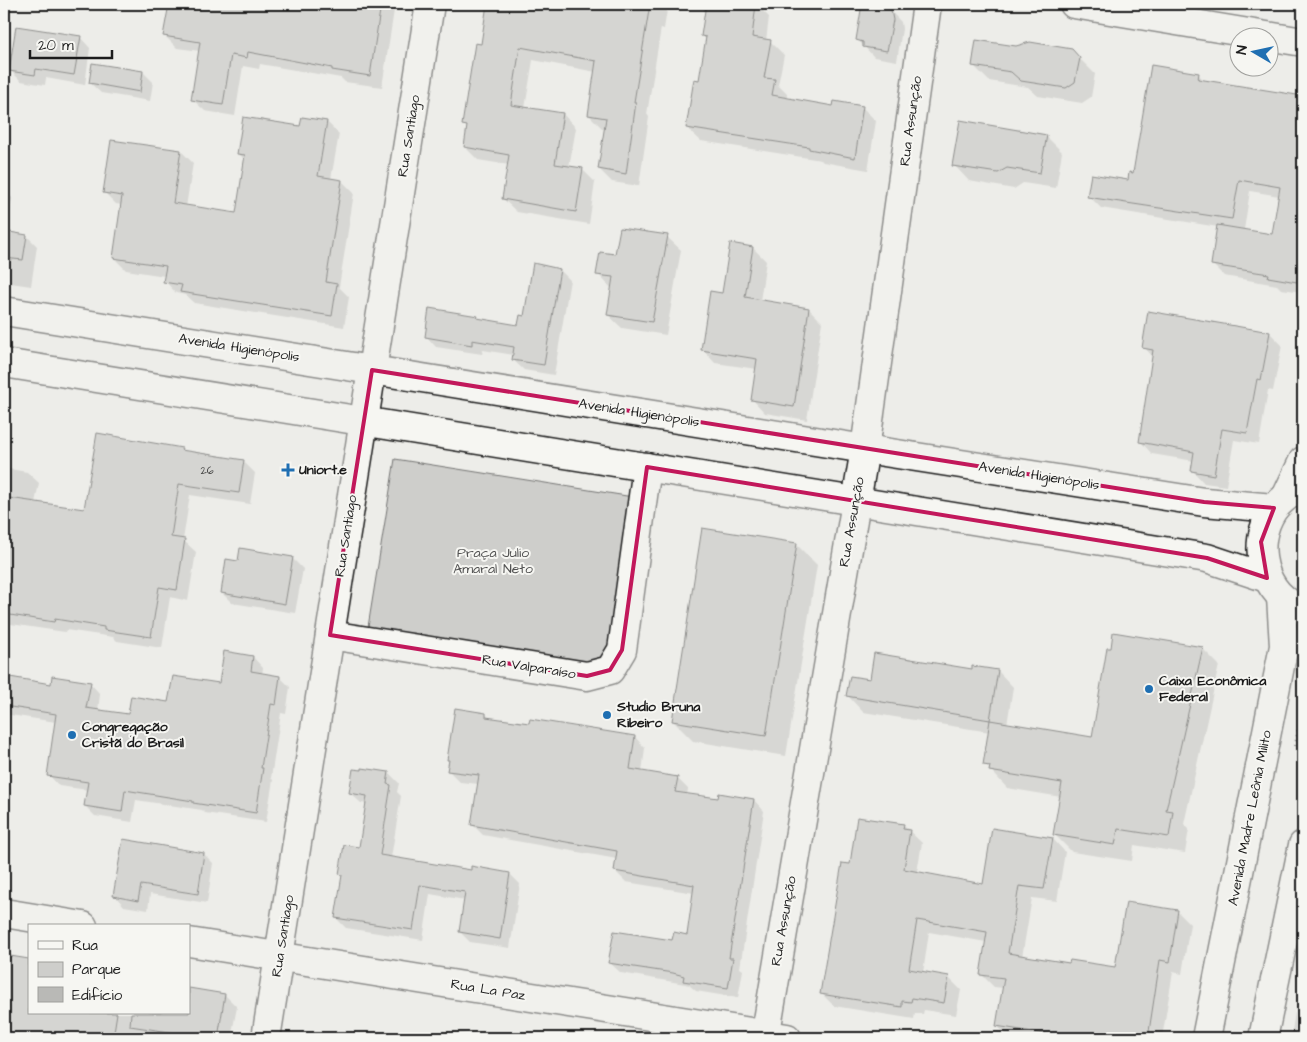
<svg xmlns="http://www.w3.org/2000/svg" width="1307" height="1042" font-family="'Architects Daughter',sans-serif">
<rect width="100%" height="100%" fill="#edede9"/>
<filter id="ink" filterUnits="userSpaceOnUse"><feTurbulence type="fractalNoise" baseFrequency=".02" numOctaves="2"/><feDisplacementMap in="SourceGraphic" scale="10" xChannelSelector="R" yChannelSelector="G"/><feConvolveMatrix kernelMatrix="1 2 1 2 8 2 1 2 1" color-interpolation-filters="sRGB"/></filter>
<g filter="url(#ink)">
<polygon fill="#cececb" stroke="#757574" points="395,459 633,497 605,665 368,627"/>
<g fill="#0003" fill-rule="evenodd">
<polygon points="170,4 395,4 382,87 345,82 341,78 260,64 259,69 243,66 235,116 205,111 192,99 200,51 177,48 165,36"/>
<polygon points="488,4 668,4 664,29 661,28 647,114 649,117 639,186 612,182 599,169 606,129 602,128 589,115 596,72 533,60 525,108 563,114 576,128 569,167 582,169 595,182 589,224 517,212 503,199 509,165 478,160 465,147 468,129 464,124 482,45"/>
<polygon points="707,4 756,4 769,17 766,41 770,41 784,55 778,85 787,94 787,99 834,107 862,107 876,121 868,170 823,162 821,160 701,141 687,128 700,81 707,40 702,35"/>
<polygon points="863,4 884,4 901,22 902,29 897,61 874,57 858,40"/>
<polygon points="80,37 90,48 85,85 46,78 45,85 21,81 10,70"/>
<polygon points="1017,48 1071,50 1095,74 1091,97 1082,103 1038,96 1028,87 989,81 974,66"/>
<polygon points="143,72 153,82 150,101 101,93 90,83"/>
<path d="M1198,74l7,7 98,16v195l-22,-3 -4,-4 -53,-9 -12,-12 6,-37 -117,-19 -12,-12 40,-15zM1250,191l29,5 -6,39 -29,-5z"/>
<polygon points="327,122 339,134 331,179 342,181 354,193 339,287 349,297 344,327 194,303 185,295 176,293 165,281 165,276 126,270 114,258 122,205 116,204 104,192 181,151 193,163 186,207 237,215 245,160 239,154 301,128"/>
<polygon points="1046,136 1062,152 1056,188 1023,183 1014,189 969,181 954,165"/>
<polygon points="4,190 12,198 6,233 27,236 37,246 31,286 4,282"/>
<polygon points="667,237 681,250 666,335 622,328 608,315 612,289 598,274 616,255"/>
<polygon points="753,248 766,261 760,301 809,309 822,322 807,420 765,413 752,399 757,369 715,363 702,349 723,294"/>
<polygon points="560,270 570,280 554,375 524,370 513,360 514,355 483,350 482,354 436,347 426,336 477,317 480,320 519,326"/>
<polygon points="1270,333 1282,345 1273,391 1268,390 1259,444 1234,440 1226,486 1204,483 1193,471 1194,461 1152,454 1141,442 1153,357 1144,347"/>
<polygon points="181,449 184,452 243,461 255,473 250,504 190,495 183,540 196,552 188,601 170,597 162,648 117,641 113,637 66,630 65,632 4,623 4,468 27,472 39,483 35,503 85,511"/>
<polygon points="796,544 817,565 786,756 693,741 673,721"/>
<polygon points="292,558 303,569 295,613 232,603 222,593 239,562"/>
<polygon points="1202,648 1219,665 1184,824 1189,829 1185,853 1134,845 1132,861 1072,852 1055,835 1061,797 1007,788 985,764 990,732 863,712 848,696 871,681 973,670 998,671 1013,687 1007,725 1093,739"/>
<polygon points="225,652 253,657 263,668 262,674 280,677 290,687 286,714 281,713 271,778 273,780 266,822 205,813 202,810 136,800 132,822 95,816 85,806 88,790 59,786 49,775 56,722 4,714 4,678 52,685 90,683 100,694 98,711 129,716 169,704 220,685"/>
<polygon points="485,714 489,718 635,737 645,748 642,772 677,778 688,789 687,795 719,800 754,800 764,811 740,968 743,970 738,998 696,991 689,985 685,984 621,973 610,963 688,936 694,893 626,882 615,871 617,859 483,835 472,824 479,784 460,782 449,771 450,761 448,759"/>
<polygon points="389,773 399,783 397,792 401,796 391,858 472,871 472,868 510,874 520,884 510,948 470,942 460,932 465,900 430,894 423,940 346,928 336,918 343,876 340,874 360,848 367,804 361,803 350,793"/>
<polygon points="903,825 922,843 917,872 984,885 1053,839 1065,852 1057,901 1032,898 1022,957 1070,964 1116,968 1177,911 1190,924 1182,974 1173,972 1162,1038 1010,1038 997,1026 1003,988 994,987 981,974 986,942 929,932 923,973 948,977 961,990 956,1015 924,1010 923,1014 915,1013 914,1019 834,1006 821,993 851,866"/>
<polygon points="204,854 213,863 207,903 150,894 148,910 124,906 115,896"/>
<polygon points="4,961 29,1013 189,1013 189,989 225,995 237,1007 231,1038 4,1038"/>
<polygon points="1295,1013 1303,1015 1303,1038 1294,1038 1291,1036"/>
<polygon points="453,1032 482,1037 484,1038 452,1038"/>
</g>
<g fill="#b9b9b6" stroke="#1c1c1c">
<polygon points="169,4 381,4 370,76 332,70 332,68 248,52 247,58 231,55 223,105 191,100 200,42 163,36"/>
<polygon points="487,4 650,4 634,102 636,102 626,174 598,169 606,118 588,115 596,61 520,47 511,105 563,113 555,164 583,168 576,212 502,199 509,155 464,147 467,126 462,125 475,43 481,44"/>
<polygon points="706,4 756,4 752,37 771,40 764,78 775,79 772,95 833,106 834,101 863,106 855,158 809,149 809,147 686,128 694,79 699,80 706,37 701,36"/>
<polygon points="862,4 888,4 891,10 893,20 887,51 863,47 863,42 856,40"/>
<polygon points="16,26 81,36 74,75 36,69 35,75 9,71"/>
<polygon points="976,40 1016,46 1030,42 1072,49 1080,58 1075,82 1066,88 1021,81 1011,72 972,66"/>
<polygon points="92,63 143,71 140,92 89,83"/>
<polygon points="1151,65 1199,73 1198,79 1303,96 1303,243 1297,282 1268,277 1269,274 1211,265 1217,225 1272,234 1280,187 1239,180 1232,219 1087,197 1091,174 1128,180 1129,172 1133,173"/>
<polygon points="243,117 300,126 302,117 327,121 318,176 342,180 326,282 337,284 332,316 180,292 182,285 163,282 166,266 113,258 122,196 103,193 111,140 181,150 173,203 236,213 245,155 237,154"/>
<polygon points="960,120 1047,135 1040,173 1007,168 998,173 952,166"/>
<polygon points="620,228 668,235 652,322 607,315 613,277 596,275 600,252 615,254"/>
<polygon points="4,231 27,235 23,260 4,258"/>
<polygon points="730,243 753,247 745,297 809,308 794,407 751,400 757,359 701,350 710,291 722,293"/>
<polygon points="533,263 560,269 544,365 512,360 514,347 472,340 472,345 425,337 429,308 478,316 477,318 518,325 520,315 524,316"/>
<polygon points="1148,311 1270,332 1261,380 1257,379 1247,433 1222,429 1214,475 1191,471 1194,452 1139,442 1153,350 1142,348"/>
<polygon points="97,433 182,448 181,450 244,460 239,493 179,484 171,537 185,539 177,590 159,587 151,637 104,630 104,627 55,619 54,622 4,614 4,509 7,509 9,498 84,509"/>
<polygon points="702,528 797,543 766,736 672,721"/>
<polygon points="240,548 293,557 285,604 221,593 226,559 238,561"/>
<polygon points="1113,632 1203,647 1166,810 1173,811 1169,837 1118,829 1115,845 1053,835 1062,783 989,771 990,766 983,765 990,720 1092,737 1107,648 1111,648"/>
<polygon points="224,651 253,656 251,671 280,676 276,705 271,704 261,768 263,768 256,813 193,803 193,801 125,790 122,812 84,806 88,782 47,776 56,714 4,706 4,676 51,684 52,676 91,682 86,708 128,714 131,696 168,702 173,676 219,683"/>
<polygon points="874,653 972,669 972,666 998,670 990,720 846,696 850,676 870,679"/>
<polygon points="455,708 486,713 486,717 529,723 530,719 635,736 630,769 678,777 675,792 718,798 719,793 754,799 729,958 733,958 728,988 683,981 684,976 673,973 608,963 614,931 672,940 674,932 687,935 694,885 614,871 617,851 471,825 479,775 447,771 449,760 447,760"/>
<polygon points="362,768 389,772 387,784 391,785 380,855 471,870 471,866 510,873 500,939 459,932 465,892 420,885 413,930 335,918 342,875 339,874 344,845 359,847 367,796 349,793 353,769 362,770"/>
<polygon points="857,817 904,824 903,829 910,830 904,869 983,884 992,828 1053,838 1044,889 1019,886 1008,953 1069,963 1070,960 1115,967 1126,902 1178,910 1170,962 1160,960 1148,1038 1070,1038 996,1026 1004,978 980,975 987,932 917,920 909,969 949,976 944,1003 912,998 911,1002 902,1001 902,1007 820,994 842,863 850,864"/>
<polygon points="123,839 204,853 198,894 141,885 138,901 113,896"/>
<polygon points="4,955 29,959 29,1013 117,1013 113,1038 4,1038"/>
<polygon points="189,988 225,994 218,1038 209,1038 130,1026 131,1013 189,1013"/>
</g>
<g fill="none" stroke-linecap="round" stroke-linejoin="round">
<g stroke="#1c1c1c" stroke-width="31">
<g id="minor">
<polyline points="1074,4 1303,42"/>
<polyline points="1287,495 1303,461"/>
<polyline points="330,635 587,676 610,670 622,650 647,467"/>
<polyline points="4,913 83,926"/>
<polyline points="189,942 787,1038"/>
<polyline points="266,1038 430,4"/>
<polyline points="765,1038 865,449 927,4"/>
</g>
</g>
<g stroke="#1c1c1c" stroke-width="31">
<g id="major">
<polyline points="4,311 865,449 1204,502 1274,508"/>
<polyline points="4,363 1207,558 1267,578"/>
<path d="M1303,486c-11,6 -22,13 -30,24 -23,35 -11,85 30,100"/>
<polyline points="1206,1038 1284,646 1281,597"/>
<polyline points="1263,1038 1303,845"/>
</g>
</g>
<polyline stroke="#1c1c1c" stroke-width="3" stroke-dasharray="1 4" stroke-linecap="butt" points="1295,746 1303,706"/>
<use href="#minor" stroke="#f6f6f2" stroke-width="28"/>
<use href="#major" stroke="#f6f6f2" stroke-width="28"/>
</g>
</g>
<path d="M0 0H1307V1042H0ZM372,370l832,132 70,6 -13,34 6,36 -60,-20 -560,-91 -25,183 -12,20 -23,6 -257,-41z" fill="#edede9" fill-opacity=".55" fill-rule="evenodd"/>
<path fill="none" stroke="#c2185b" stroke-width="4" stroke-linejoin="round" d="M372,370l832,132 70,6 -13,34 6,36 -60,-20 -560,-91 -25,183 -12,20 -23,6 -257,-41z"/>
<g fill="#1f6fb2" stroke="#f6f6f2" stroke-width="2">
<path d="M285.5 462.5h5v5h5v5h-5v5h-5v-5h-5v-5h5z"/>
<circle cx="1149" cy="689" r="5"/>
<circle cx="607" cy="715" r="5"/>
<circle cx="72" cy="735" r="5"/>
</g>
<g text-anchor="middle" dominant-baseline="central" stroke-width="4" stroke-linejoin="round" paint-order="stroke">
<g font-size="11" fill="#434342">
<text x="207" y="470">26</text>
</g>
<g font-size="14" fill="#1c1c1c" stroke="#f6f6f2">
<text transform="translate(911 121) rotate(-82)">Rua Assunção</text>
<text transform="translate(409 136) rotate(-81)">Rua Santiago</text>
<text transform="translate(239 348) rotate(9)">Avenida Higienópolis</text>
<text transform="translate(639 413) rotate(9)">Avenida Higienópolis</text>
<text transform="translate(1039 476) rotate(9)">Avenida Higienópolis</text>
<text transform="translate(852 522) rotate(-80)">Rua Assunção</text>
<text transform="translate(346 536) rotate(-81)">Rua Santiago</text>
<text transform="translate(529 667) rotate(9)">Rua Valparaíso</text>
<text transform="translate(1250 818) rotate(-79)">Avenida Madre Leônia Milito</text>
<text transform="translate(784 921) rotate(-80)">Rua Assunção</text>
<text transform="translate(283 936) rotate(-81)">Rua Santiago</text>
<text transform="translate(488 990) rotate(9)">Rua La Paz</text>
</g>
<g font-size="14" font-weight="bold" fill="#1c1c1c" stroke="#f6f6f2" text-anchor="start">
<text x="299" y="470">Uniort.e</text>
<text x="1159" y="681">Caixa Econômica<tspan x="1159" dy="16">Federal</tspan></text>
<text x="617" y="707">Studio Bruna<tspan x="617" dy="16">Ribeiro</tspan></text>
<text x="82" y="727">Congregação<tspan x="82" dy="16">Cristã do Brasil</tspan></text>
</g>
<g font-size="14" fill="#515151" stroke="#f6f6f2">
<text x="493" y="553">Praça Julio<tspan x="493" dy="16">Amaral Neto</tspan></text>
</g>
</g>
<rect width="1307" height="1042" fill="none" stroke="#f6f6f2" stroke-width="20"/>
<rect x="10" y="10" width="1287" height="1022" fill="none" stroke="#1c1c1c" stroke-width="2" filter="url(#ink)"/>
<rect x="28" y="924" width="162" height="90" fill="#f6f6f2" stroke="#9f9f9c"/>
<rect x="38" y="941" width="25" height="8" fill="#f6f6f2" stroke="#9f9f9c"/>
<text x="72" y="950" font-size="15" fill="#1c1c1c">Rua</text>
<rect x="38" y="962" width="25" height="15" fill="#cececb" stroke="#9f9f9c"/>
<text x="72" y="974" font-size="15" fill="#1c1c1c">Parque</text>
<rect x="38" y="987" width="25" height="15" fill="#b9b9b6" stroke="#9f9f9c"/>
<text x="72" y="1000" font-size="15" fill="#1c1c1c">Edifício</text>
<g transform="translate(1254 52) rotate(279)"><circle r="24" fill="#f6f6f2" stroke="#9f9f9c"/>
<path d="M0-4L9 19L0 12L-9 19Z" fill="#1f6fb2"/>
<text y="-8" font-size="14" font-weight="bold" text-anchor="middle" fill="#1c1c1c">N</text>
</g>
<path d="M30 50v8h82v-8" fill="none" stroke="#1c1c1c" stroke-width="2.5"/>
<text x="38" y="50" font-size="15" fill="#1c1c1c" stroke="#f6f6f2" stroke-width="4" paint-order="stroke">20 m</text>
</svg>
